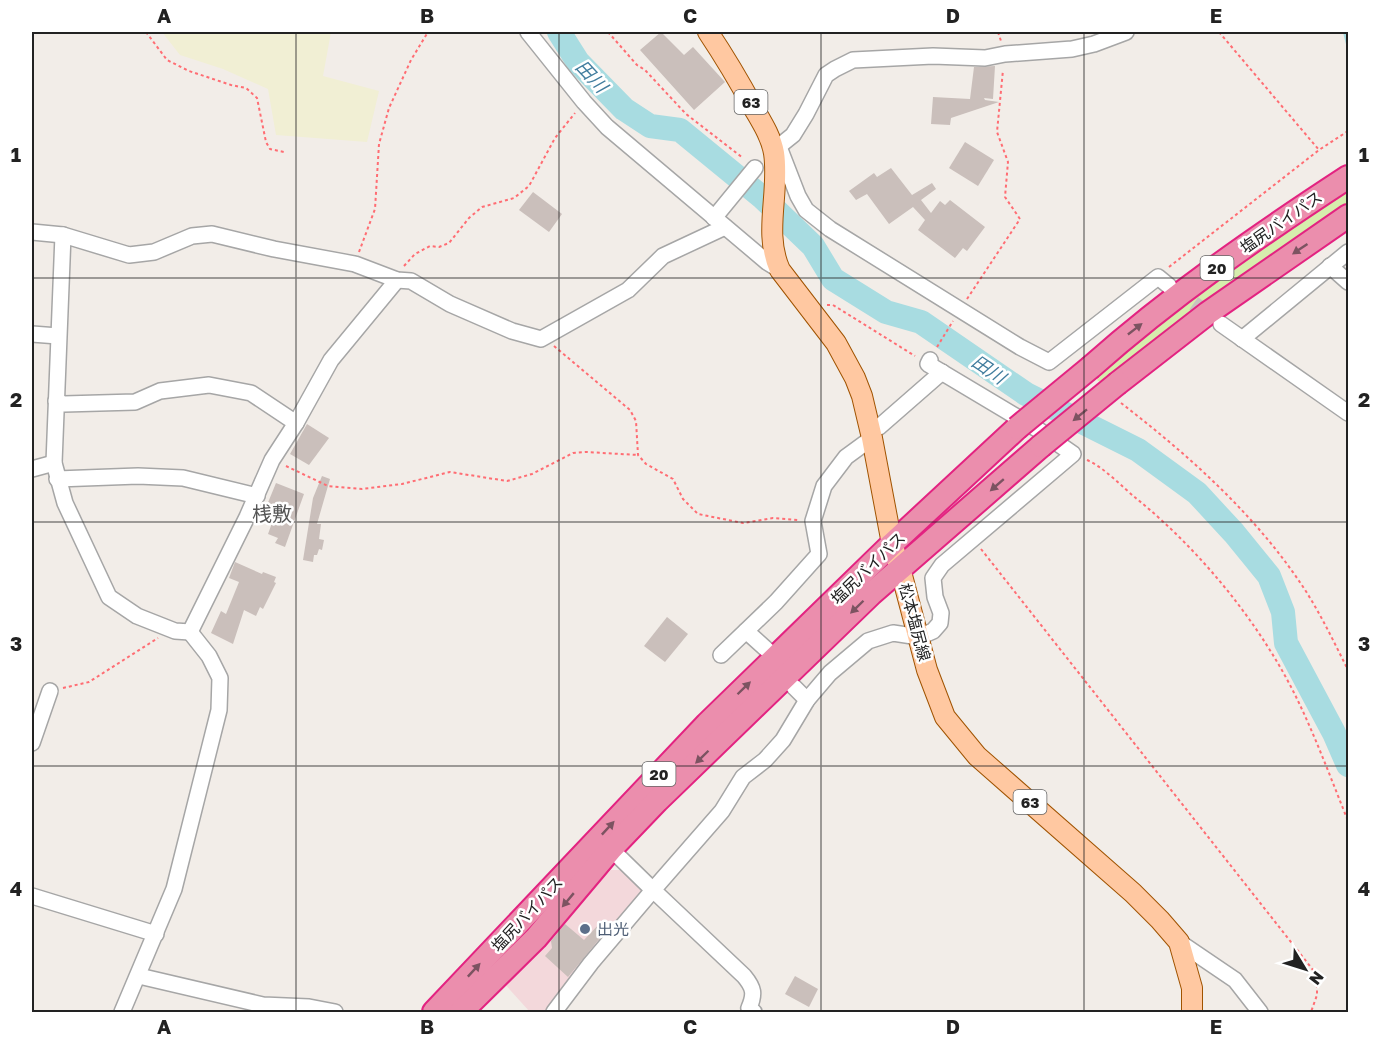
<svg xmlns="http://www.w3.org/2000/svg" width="1380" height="1044" font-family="'Golos Text','Noto Sans JP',sans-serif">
<rect width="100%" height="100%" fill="#f2ede8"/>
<polygon fill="#f3d8db" points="611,870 624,870 644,889 645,896 550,1012 530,1012 502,981"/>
<polygon fill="#f1efd4" points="162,32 331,32 323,76 379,91 367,142 276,135 268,89 223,69 180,55"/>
<polygon fill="#d6edad" points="1348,186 1348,203 1100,382 1097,380 1122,351 1178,306"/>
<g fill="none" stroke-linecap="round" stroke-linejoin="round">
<polyline stroke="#a8dce1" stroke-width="4" points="1345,32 1348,44"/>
<polyline stroke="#a8dce1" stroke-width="24" points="559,32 578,62 624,109 650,126 680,130 763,198 813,246 833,279 886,312 921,322 1026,394 1138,450 1197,493 1234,533 1269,576 1283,612 1286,643 1334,733 1348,765"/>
</g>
<g fill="#cabfbb">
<polygon points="661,32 684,55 693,47 725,82 694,110 640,50"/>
<polygon points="995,66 993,99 984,98 985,100 999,102 951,118 950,125 931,124 933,97 970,99 974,67"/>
<polygon points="965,142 994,160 978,186 949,168"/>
<polygon points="891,168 912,195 932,183 936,189 921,200 931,213 940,201 945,205 950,200 985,227 967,251 963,248 955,258 918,230 925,220 913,207 889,224 867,194 856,200 849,191 874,173 877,177"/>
<polygon points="533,192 562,214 549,232 519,210"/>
<polygon points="307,424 329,438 309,465 290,454"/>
<polygon points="322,476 330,479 317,524 321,524 319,539 324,540 322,550 319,549 317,555 314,555 313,562 303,560 313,498"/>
<polygon points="276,483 304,494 285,547 275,543 278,538 268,534 277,509 267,505"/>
<polygon points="235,562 262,574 263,572 276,577 274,582 276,583 263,609 260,607 256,616 244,610 233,644 211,633 221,611 226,614 239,582 229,578"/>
<polygon points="667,617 688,634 665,662 644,646"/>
<polygon points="602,921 609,927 568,977 545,956 552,948 551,941 565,924 584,940"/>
<polygon points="795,976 818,989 809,1007 785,994"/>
</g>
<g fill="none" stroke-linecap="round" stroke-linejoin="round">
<polyline stroke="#c8c4c0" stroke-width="15" stroke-dasharray="15 8" stroke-linecap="butt" points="1175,290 1214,318"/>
<g stroke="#a6a6a6" stroke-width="18">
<g id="minor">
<polyline points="528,32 584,102 607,127 767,262 780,270"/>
<polyline points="779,147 798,196 806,210 830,229 1020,347 1049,362 1158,277 1169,286"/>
<polyline points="773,151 793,135 806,114 826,75 835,69 853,60 933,56 985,58 1005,54 1072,49 1094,44 1126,32"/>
<polyline points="714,218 755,168"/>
<polyline points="32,232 63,235 129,255 154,252 192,236 212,234 274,249 355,264 397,280 411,281 450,304 512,331 541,339 628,290 663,256 725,227"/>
<polyline points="63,235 54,463 65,503 109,597 137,616 175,631 190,632"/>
<polyline points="1330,266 1348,282"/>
<polyline points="1221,324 1348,413"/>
<polyline points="32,334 58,336"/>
<polyline points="1242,339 1348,252"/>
<polyline points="56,401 64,404 135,402 160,391 209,385 251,393 296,423"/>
<polyline points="870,429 879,427 942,372"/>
<polyline points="32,469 54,463"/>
<polyline points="57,479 138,476 183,478 257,496"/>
<polyline points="746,631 776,658"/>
<polyline points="190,632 247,517 272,460 296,423 331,360 397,280"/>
<polyline points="721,655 776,602 819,554 813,521 824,486 846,457 872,438"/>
<polyline points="794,687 807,700"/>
<polyline points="32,743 50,691"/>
<polyline points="32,896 156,934"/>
<polyline points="1179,942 1235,980 1260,1012"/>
<polyline points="139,976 263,1005 309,1007 335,1012"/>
<polyline points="122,1012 174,889 219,710 220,678 209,656 190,632"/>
<polyline points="554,1012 591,963 653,890 611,849"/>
<path d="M754,1012l-5,-4c6,-14 5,-20 -5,-32l-91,-86 69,-79 21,-34 22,-17 18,-20 24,-40 23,-27 38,-32 25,-8 26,4 14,-6 7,-8 1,-10 -6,-16 -2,-19 9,-13 131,-111 -36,-25 -109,-65 2,-4"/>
</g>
</g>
<g stroke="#a05300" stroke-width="22">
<path id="major" d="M708,32c16,24 31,49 45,75 8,14 18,29 21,46 6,39 -11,80 6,117l56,73 19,35 7,18 10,42 20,106 8,24 27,102 18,47 32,39 156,137 27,27 19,22 13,46v24"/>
</g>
<g stroke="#e32381" stroke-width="26">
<g id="highway">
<path d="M1091,367c80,-71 168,-132 257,-190"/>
<polyline points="1118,383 1208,313 1348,216"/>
<polyline points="434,1012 707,724 892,544 1017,428"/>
<polyline points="461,1012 536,938 611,849 657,801 871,594 1041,446"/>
</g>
</g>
<g stroke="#ff6d73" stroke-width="2" stroke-dasharray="3 3" stroke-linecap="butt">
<polyline points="146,32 167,60 189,71 231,85 246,88 257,98 266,142 270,149 284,152"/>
<polyline points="608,32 637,65 645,70 686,114 743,158"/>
<polyline points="998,32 1001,41"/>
<polyline points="1219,32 1319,150"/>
<polyline points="359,252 375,209 379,144 389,108 411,60 428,32"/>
<polyline points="404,266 415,254 430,246 439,247 449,243 469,218 482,207 514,198 529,186 555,138 575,113"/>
<polyline points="1169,267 1319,150 1348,131"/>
<polyline points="967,299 1020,219 1005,197 1008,162 997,132 1003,70"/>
<polyline points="827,305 833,305 915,356"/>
<polyline points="554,346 630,410 636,421 638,455 646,464 673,479 683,499 698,514 743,523 773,518 798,520"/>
<polyline points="937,347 953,321"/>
<path d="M1121,403c70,54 138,115 186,190 15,24 28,51 41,77"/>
<path d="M1087,460c18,8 35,27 50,39 65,53 126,128 162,204 18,38 33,78 49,118"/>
<polyline points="286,466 328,486 362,489 402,484 450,472 507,481 532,474 573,453 586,452 638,455"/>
<polyline points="981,549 1317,975 1317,995 1311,1012"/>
<polyline points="63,688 89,682 158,638"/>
</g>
<use href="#minor" stroke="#fff" stroke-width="15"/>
<use href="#major" stroke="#ffc8a1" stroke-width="20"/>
<use href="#highway" stroke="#eb8ead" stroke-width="22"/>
<g stroke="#e32381" stroke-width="26" stroke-linecap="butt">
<g id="highway-bridge">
<polyline points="1017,428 1091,367"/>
<polyline points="1041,446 1118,383"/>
</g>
</g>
<use href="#highway-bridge" stroke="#eb8ead" stroke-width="22"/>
</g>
<defs><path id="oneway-solid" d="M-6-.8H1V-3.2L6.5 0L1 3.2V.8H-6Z" transform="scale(1.5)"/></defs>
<g fill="#7c5361">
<use href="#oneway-solid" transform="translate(1300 249) rotate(146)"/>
<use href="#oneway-solid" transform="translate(1135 329) rotate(-38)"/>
<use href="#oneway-solid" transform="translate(1080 415) rotate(141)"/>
<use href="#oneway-solid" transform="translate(997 485) rotate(139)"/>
<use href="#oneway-solid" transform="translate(857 607) rotate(136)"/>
<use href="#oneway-solid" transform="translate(744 688) rotate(-44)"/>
<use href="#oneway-solid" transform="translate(702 757) rotate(136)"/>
<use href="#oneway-solid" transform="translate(608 828) rotate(-47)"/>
<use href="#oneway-solid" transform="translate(568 900) rotate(130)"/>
<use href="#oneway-solid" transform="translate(474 970) rotate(-47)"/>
</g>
<path fill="none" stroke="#222" stroke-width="1.5" stroke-opacity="0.55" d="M296,32v980M559,32v980M821,32v980M1084,32v980M32,278h1316M32,522h1316M32,766h1316"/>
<circle fill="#5c6f8a" stroke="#fff" stroke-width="2" cx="585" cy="929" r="6"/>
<g text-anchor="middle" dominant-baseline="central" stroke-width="5" stroke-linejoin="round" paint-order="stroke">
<g fill="#fff" stroke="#646464" stroke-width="1.5">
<rect x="734.5" y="90" width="33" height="24" rx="4.5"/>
<rect x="1200.5" y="256" width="33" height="24" rx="4.5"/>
<rect x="642.5" y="762" width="33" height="24" rx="4.5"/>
<rect x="1013.5" y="790" width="33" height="24" rx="4.5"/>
</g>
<g font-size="15" font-weight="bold" fill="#222">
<text x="751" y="102">63</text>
<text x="1217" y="268">20</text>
<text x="659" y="774">20</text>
<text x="1030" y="802">63</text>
</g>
<g font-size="16" fill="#222" stroke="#fff">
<text transform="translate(1281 222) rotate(-35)">塩尻バイパス</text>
<text transform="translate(868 568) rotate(-44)">塩尻バイパス</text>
<text transform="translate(915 622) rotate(75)">松本塩尻線</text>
<text transform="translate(527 914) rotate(-47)">塩尻バイパス</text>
</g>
<g font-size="16" fill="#4e5e75" stroke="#fff" text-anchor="start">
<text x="597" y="929">出光</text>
</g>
<g font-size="18" font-style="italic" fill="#417d9e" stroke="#fff">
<text transform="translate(592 76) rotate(47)">田川</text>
<text transform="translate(989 369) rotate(34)">田川</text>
</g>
<g font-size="20" fill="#555" stroke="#fff">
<text x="272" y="513">桟敷</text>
</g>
</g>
<rect width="1380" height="1044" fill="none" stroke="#ffffff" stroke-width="66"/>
<g transform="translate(1305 969) rotate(128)" stroke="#ffffff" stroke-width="4.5" paint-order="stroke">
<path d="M0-4.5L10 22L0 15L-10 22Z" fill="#222222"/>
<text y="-9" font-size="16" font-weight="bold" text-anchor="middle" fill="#222222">N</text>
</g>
<rect x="33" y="33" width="1314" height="978" fill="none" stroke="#222" stroke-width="2"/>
<g font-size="20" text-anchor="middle" font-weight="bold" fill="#222">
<text x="164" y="23">A</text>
<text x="427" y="23">B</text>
<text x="690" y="23">C</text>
<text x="953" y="23">D</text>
<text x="1216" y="23">E</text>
<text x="16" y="162">1</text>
<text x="1364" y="162">1</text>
<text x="16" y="407">2</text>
<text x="1364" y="407">2</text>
<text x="16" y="651">3</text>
<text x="1364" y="651">3</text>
<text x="16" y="896">4</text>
<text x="1364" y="896">4</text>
<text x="164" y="1034">A</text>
<text x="427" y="1034">B</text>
<text x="690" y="1034">C</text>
<text x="953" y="1034">D</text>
<text x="1216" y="1034">E</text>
</g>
</svg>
